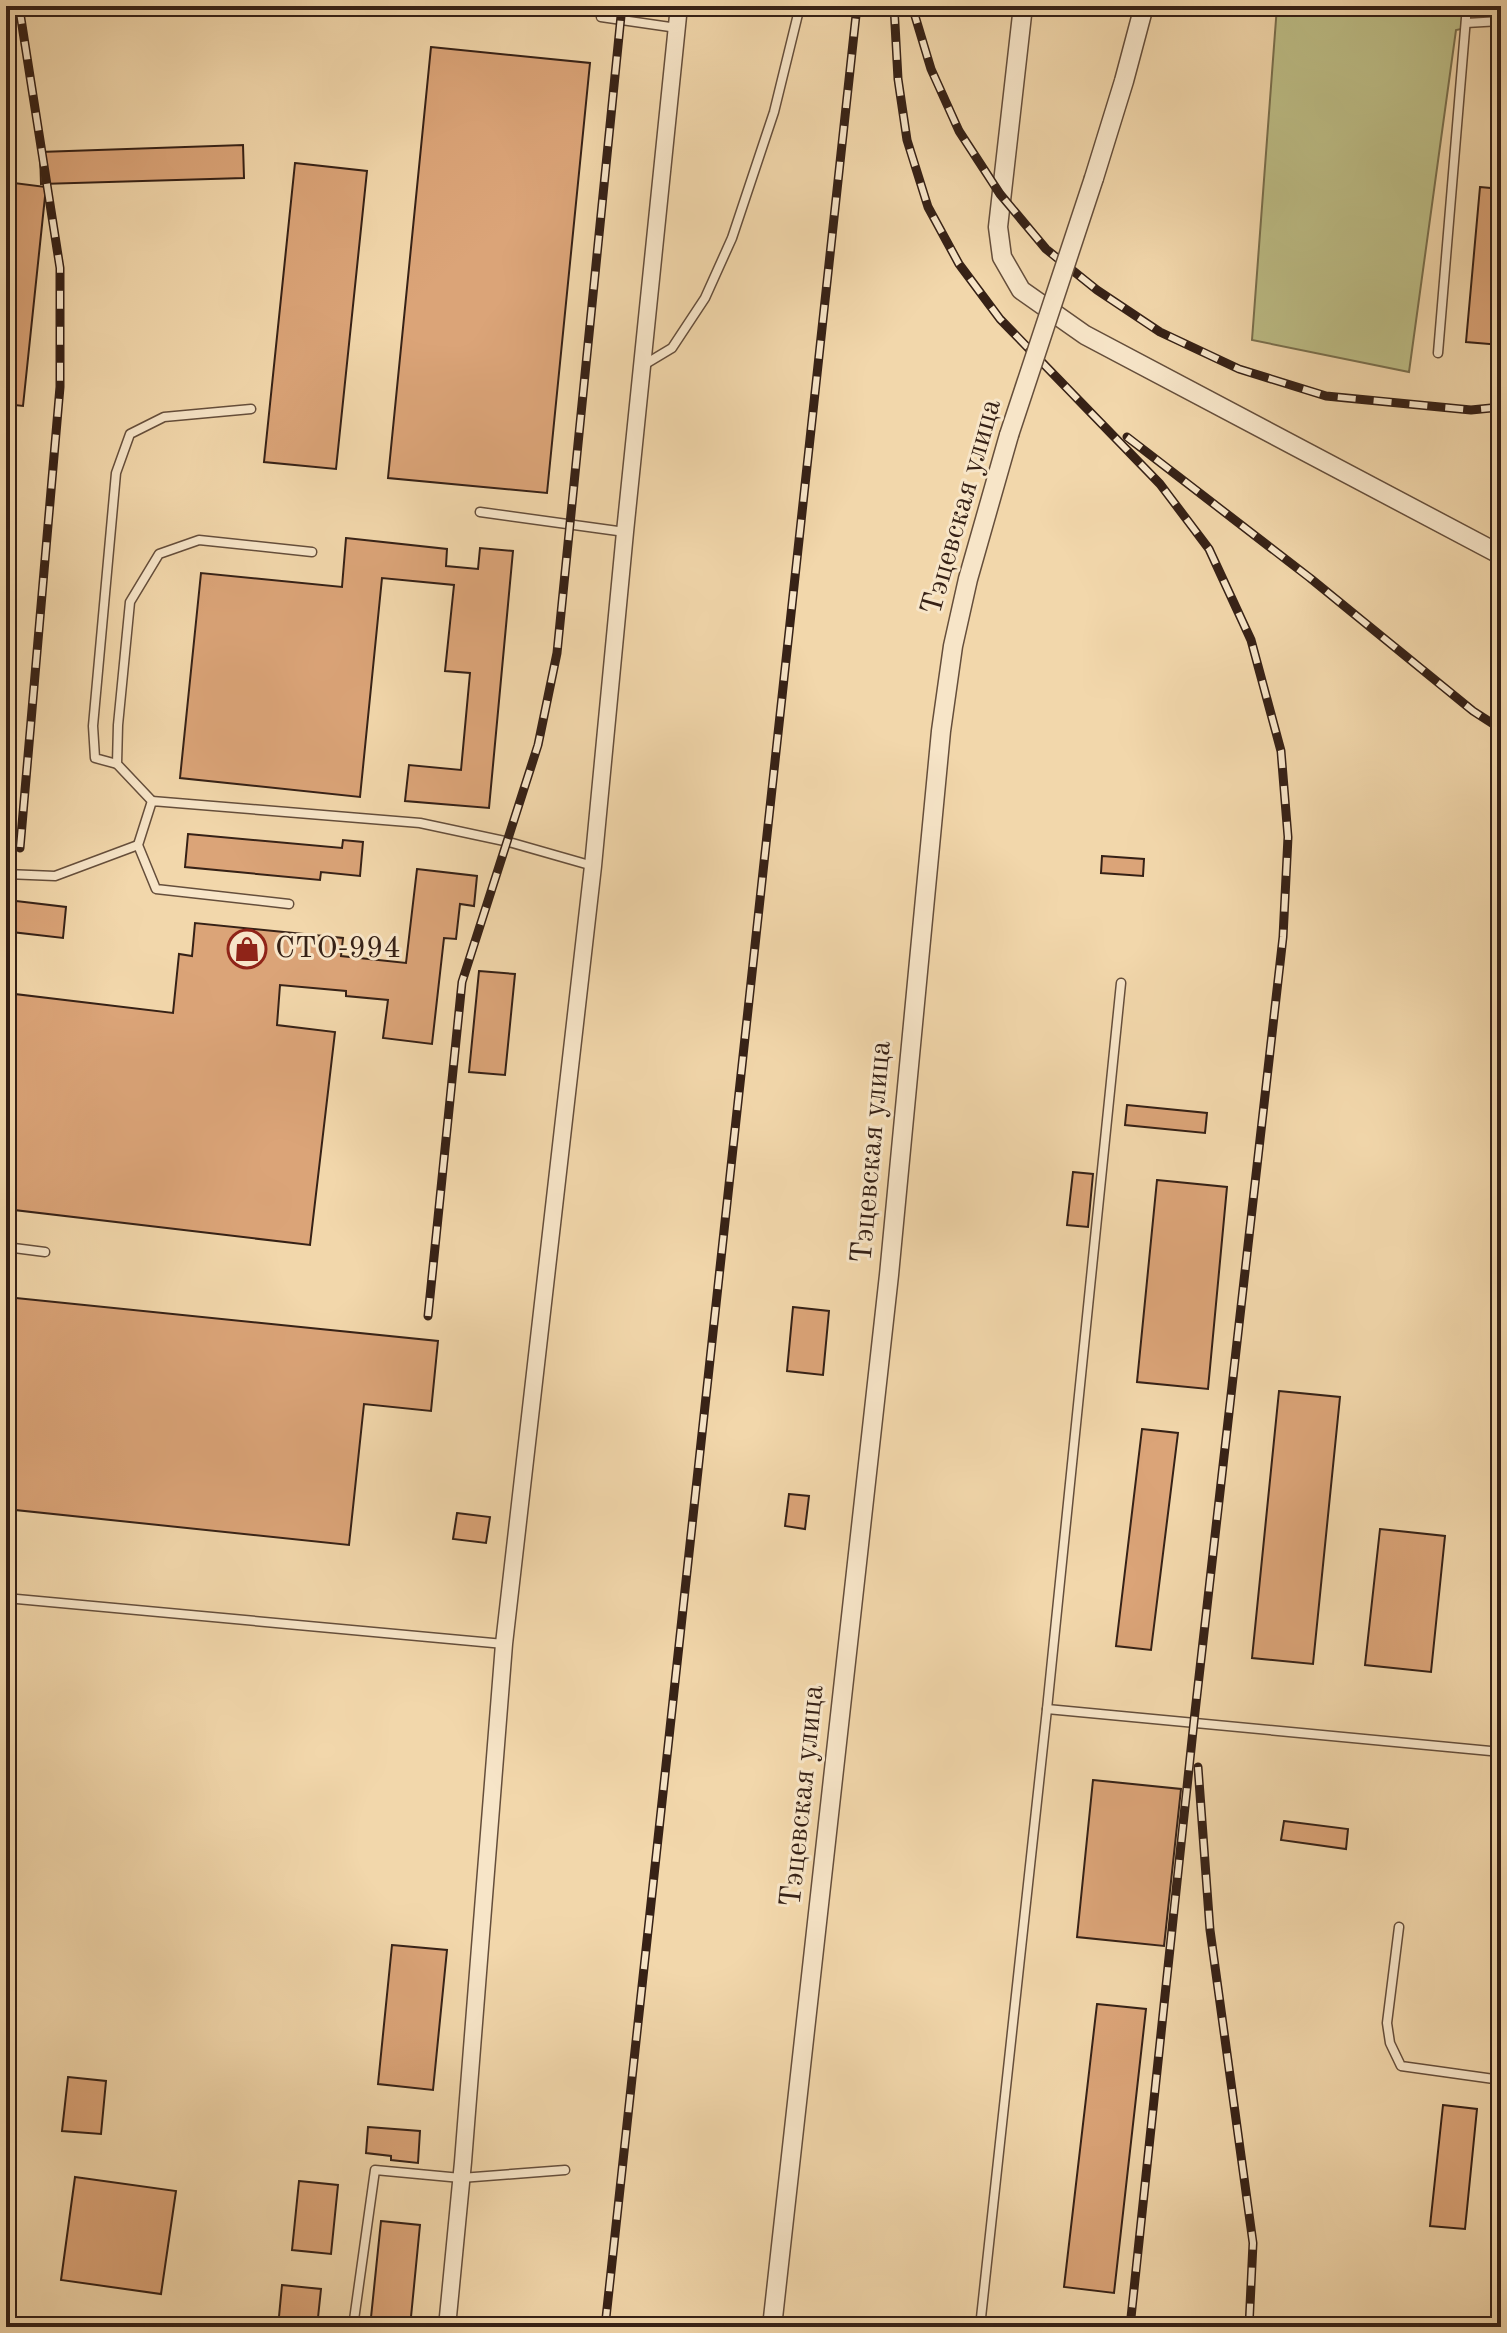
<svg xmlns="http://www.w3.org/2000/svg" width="1507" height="2333" font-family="'Old Standard TT',serif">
<rect width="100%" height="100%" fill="#f2d7ab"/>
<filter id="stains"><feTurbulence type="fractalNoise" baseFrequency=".0025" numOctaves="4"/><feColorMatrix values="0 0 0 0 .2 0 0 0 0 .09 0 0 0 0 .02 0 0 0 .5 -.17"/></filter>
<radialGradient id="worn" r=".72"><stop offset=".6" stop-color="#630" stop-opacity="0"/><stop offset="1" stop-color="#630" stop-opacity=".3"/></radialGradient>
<polygon fill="#bdbe87" stroke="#7a704e" stroke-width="2" points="1277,6 1501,6 1501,21 1456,30 1409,372 1252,340"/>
<g fill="#dba478" stroke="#362116" stroke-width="2">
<polygon points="431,47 590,63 547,493 388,478"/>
<polygon points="243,145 244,178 41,184 40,152"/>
<polygon points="295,163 367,171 336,469 264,462"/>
<polygon points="6,182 46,187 23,406 6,404"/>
<polygon points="1480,187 1501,189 1501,345 1466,342"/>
<polygon points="346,538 447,549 446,566 478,569 480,548 513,551 489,808 405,801 409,765 461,770 470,673 445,671 454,585 382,578 360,797 180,778 201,573 342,587"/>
<polygon points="188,834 342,848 343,840 363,842 360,876 321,872 320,880 185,867"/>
<polygon points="1102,856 1144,859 1143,876 1101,873"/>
<polygon points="417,869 477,876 474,906 460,904 456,939 444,938 432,1044 383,1038 388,1000 346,996 346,991 280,985 277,1025 335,1032 310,1245 6,1209 6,993 173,1013 179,954 192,956 195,923 343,938 341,956 406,963"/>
<polygon points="16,901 66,907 63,938 12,932"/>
<polygon points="479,971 515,974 505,1075 469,1072"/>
<polygon points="1127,1105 1207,1113 1205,1133 1125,1125"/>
<polygon points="1073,1172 1093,1174 1088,1227 1067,1225"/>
<polygon points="1157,1180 1227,1187 1208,1389 1137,1382"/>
<polygon points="6,1297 438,1341 431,1411 364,1404 349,1545 6,1509"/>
<polygon points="793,1307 829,1311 823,1375 787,1371"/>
<polygon points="1279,1391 1340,1397 1313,1664 1252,1658"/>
<polygon points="1142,1429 1178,1433 1151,1650 1116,1646"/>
<polygon points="789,1494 809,1496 805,1529 785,1526"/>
<polygon points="457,1513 490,1517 486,1543 453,1539"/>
<polygon points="1380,1529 1445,1536 1431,1672 1365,1665"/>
<polygon points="1093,1780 1181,1789 1164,1946 1077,1937"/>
<polygon points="1284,1821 1348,1829 1346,1849 1281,1840"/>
<polygon points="392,1945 447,1950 433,2090 378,2084"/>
<polygon points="1097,2004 1146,2009 1114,2293 1064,2287"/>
<polygon points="68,2077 106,2081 101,2134 62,2131"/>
<polygon points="1443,2105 1477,2109 1465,2229 1430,2226"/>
<polygon points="368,2127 420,2131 418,2163 391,2160 391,2156 366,2153"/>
<polygon points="75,2177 176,2191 161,2294 61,2280"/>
<polygon points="299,2181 338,2185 331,2254 292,2250"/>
<polygon points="381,2221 420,2225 410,2327 370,2327"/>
<polygon points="282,2285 321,2289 317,2327 278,2327"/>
</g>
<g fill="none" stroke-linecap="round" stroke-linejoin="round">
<g stroke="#654e3b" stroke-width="11">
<g id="service">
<polyline points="601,17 677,28"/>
<polyline points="1466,23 1501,21"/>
<polyline points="1438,353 1467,6"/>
<polyline points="642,366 672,348 705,298 732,238 774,112 800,6"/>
<polyline points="480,512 625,532"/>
<polyline points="117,764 95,758 93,726 116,473 130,434 164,417 251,409"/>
<polyline points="152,801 117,764 118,725 130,602 159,554 199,540 312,552"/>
<polyline points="6,874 55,876 138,845"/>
<polyline points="289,904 156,889 138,845 152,801 420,823 509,842 593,866"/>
<polyline points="6,1247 45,1252"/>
<polyline points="6,1598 504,1644"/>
<polyline points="1047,1709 1501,1752"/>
<polyline points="1399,1927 1387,2023 1390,2043 1401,2066 1501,2080"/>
<polyline points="353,2327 375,2170 461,2178 565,2170"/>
<polyline points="980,2327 1047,1709 1121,983"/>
</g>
</g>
<g stroke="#654e3b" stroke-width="19">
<polyline id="minor" points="447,2327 463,2162 504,1644 593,866 625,532 679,6"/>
</g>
<g stroke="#654e3b" stroke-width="21">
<g id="tertiary">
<polyline points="1023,6 998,227 1002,257 1021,290 1085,335 1501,555"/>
<polyline points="1094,178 1124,81 1144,6"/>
<polyline points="772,2327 889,1275 941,731 953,646 968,579 1009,435"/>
</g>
</g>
<use href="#service" stroke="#f7e5c8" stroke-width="8"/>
<use href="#minor" stroke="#f7e5c8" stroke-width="16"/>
<use href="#tertiary" stroke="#f7e5c8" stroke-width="18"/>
<g stroke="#362116" stroke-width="9">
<g id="rail">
<polyline points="19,6 60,268 60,387 20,848"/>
<polyline points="894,6 898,79 907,140 928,207 959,264 1000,319 1160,484 1209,549 1251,640 1281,751 1288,837 1283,937 1194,1721 1130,2327"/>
<polyline points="912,6 931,69 959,131 1000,194 1046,249 1097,290 1160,332 1239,369 1326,396 1471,410 1501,407"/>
<polyline points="1127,437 1310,578 1473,711 1501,729"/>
<polyline points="428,1316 462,982 538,745 557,653 622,6"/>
<polyline points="1198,1767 1210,1930 1253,2243 1249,2327"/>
<polyline points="605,2327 857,6"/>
</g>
</g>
<use href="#rail" stroke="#f7e5c8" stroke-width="6" stroke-dasharray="18" stroke-linecap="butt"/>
<g stroke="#654e3b" stroke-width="21" stroke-linecap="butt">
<polyline id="tertiary-bridge" points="1009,435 1094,178"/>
</g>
<use href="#tertiary-bridge" stroke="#f7e5c8" stroke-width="18"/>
</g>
<defs>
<g id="shop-ring" transform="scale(2)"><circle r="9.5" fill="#f7e5c8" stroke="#8f2418" stroke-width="1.5"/><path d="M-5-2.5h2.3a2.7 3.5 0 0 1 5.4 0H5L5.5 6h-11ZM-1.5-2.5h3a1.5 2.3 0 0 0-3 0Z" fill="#8f2418"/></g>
</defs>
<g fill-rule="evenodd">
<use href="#shop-ring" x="247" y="949"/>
</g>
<g text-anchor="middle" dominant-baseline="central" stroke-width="6" stroke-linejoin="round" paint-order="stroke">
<g font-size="30" fill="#362116" stroke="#f7e5c8">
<text transform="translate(962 507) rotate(-74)">Тэцевская улица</text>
<text transform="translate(872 1152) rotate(-85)">Тэцевская улица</text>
<text transform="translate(803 1796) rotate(-84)">Тэцевская улица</text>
</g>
<g font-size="30" fill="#362116" stroke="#f7e5c8" text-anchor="start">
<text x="275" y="949">СТО-994</text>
</g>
</g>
<rect width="1507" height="2333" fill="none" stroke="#f2d7ab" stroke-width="32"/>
<rect x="8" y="8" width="1491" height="2317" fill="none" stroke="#362116" stroke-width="4"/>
<rect x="16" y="16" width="1475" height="2301" fill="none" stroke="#362116" stroke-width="2"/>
<rect width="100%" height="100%" filter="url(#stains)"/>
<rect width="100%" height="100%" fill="url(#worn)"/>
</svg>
